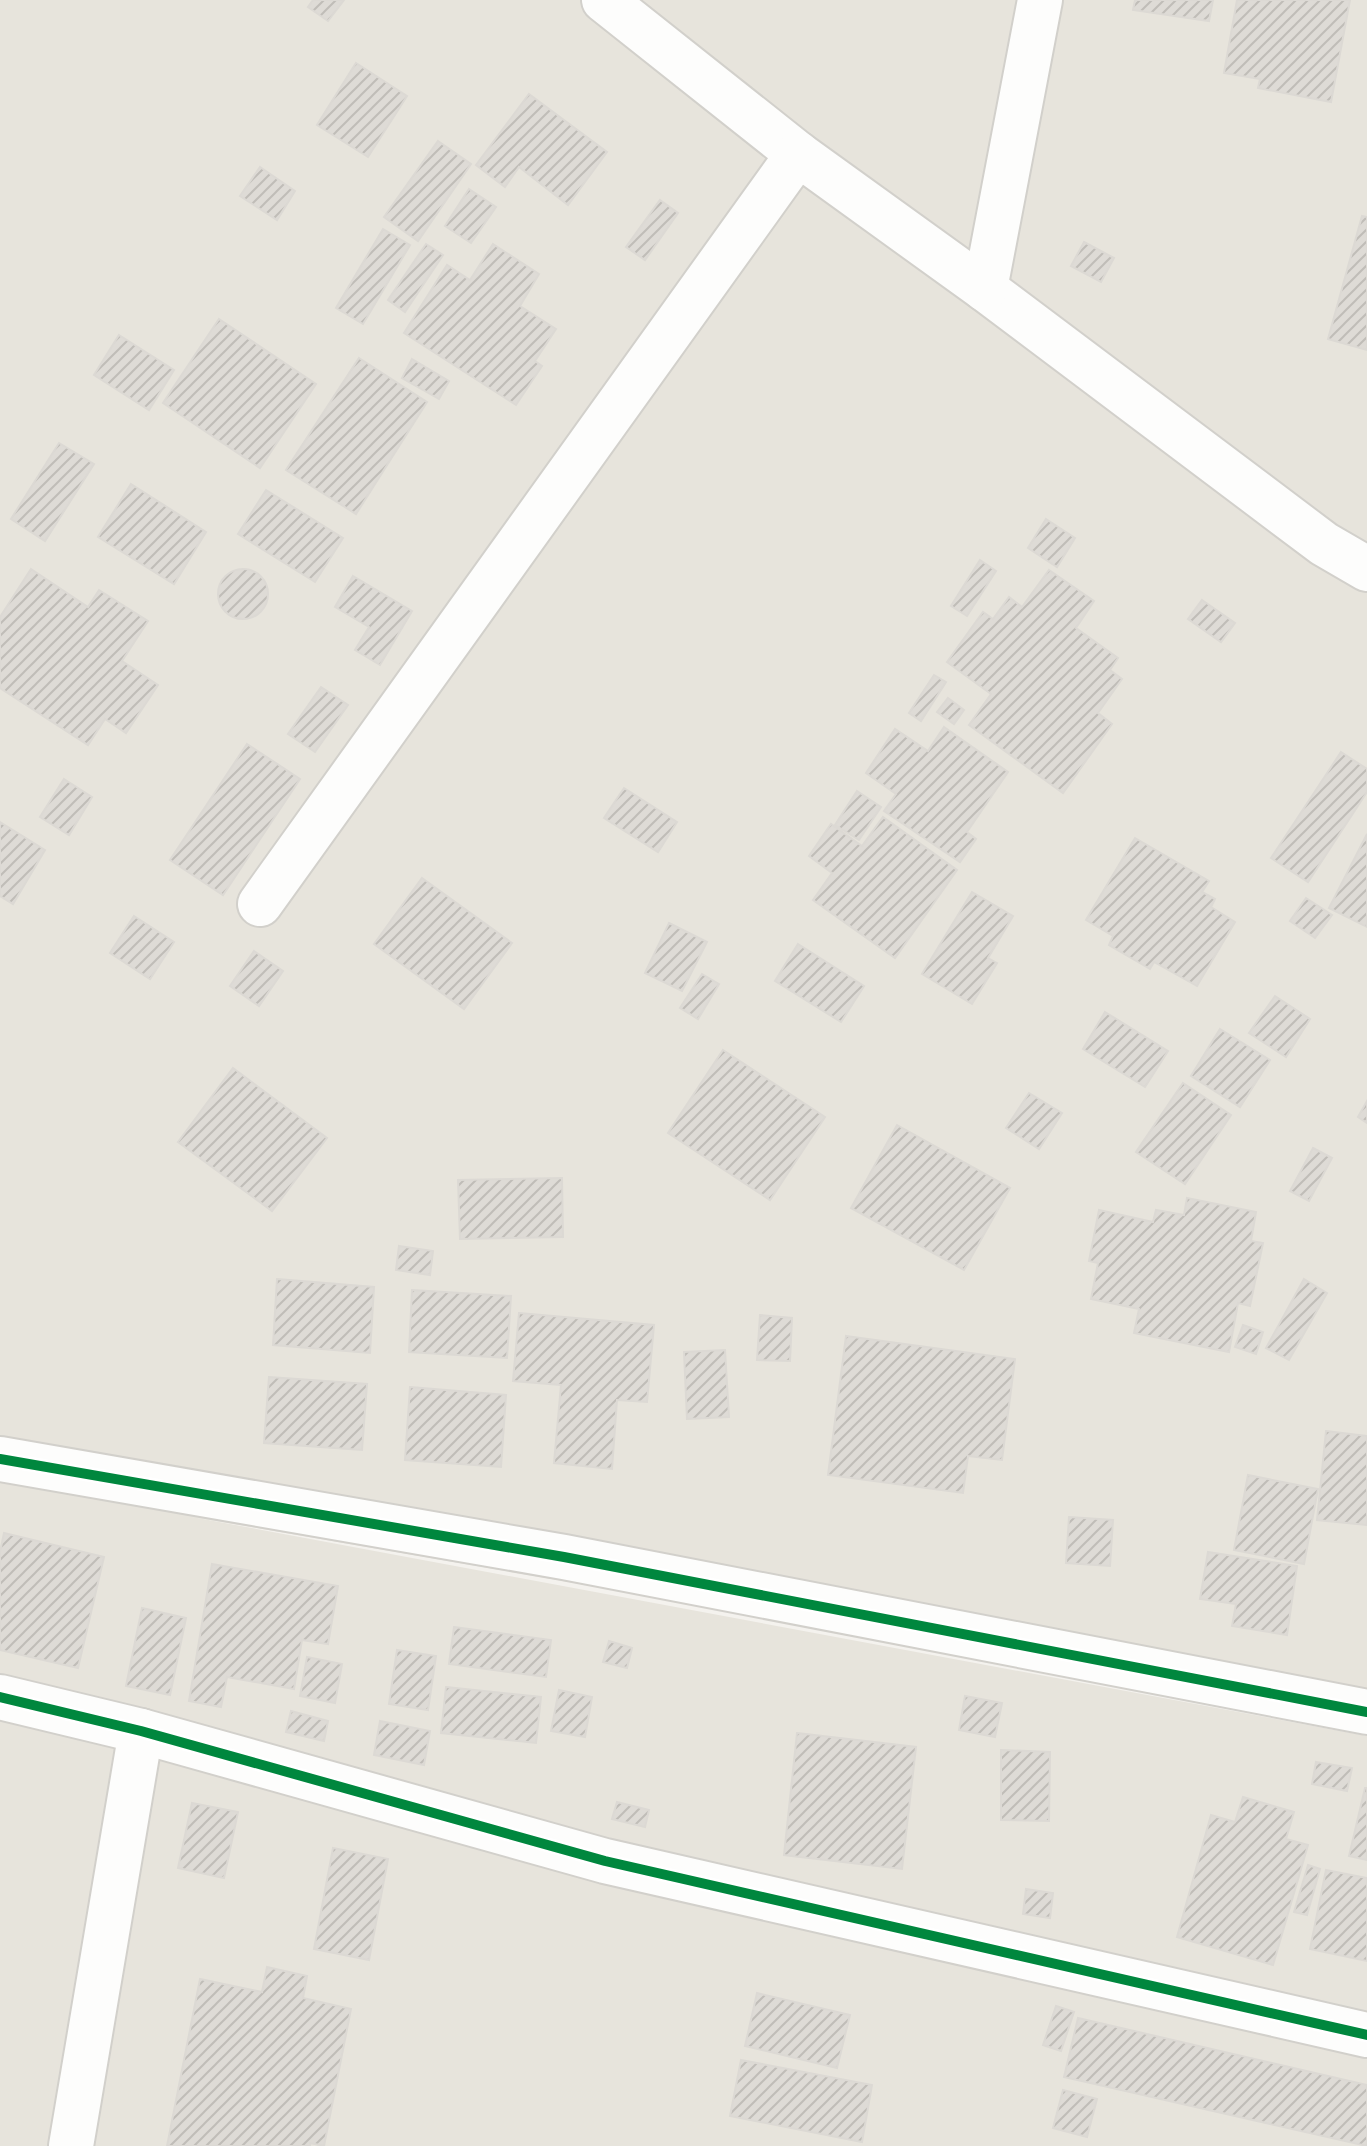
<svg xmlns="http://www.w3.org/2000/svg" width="1367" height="2146" font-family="Ubuntu,sans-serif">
<defs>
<pattern id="building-hatch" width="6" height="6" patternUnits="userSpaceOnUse" patternTransform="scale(2)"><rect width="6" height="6" fill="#dedbd6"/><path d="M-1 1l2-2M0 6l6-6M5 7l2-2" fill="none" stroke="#c0bdb8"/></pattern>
</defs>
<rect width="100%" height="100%" fill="#f4f2ee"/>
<polygon fill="#e7e4dc" points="0,0 1367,0 1367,1720 187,1516 1367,1736 1367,2146 0,2146"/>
<g fill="url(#building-hatch)" stroke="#dcd9d4" stroke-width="2">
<polygon points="313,0 344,0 328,21 308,7"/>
<polygon points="1135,0 1213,0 1209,21 1133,10"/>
<polygon points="1237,0 1350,0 1331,102 1258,88 1260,79 1224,73"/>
<polygon points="356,63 407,96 368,157 317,125"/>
<polygon points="529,94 607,152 568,205 519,167 505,187 476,165"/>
<polygon points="438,141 471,164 418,241 384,217"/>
<polygon points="260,167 295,191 277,220 240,196"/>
<polygon points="469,189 496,207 471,243 445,226"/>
<polygon points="660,200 678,213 645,260 626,247"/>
<polygon points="1362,216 1367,217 1367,350 1328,339"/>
<polygon points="383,229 410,245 363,324 336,308"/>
<polygon points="1084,242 1114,258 1101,282 1071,266"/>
<polygon points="426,244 443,255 405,312 388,300"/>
<polygon points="493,244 539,274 520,306 556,329 535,361 542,366 516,405 404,333 447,265 470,280"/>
<polygon points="219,319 316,384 260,468 163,403"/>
<polygon points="119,335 174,370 149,410 94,375"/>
<polygon points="359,358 427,402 356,514 286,470"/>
<polygon points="412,359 449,381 439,399 402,378"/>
<polygon points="59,443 94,464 45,541 11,519"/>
<polygon points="131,484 206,532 174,584 98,537"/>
<polygon points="266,490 343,538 315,582 238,534"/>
<polygon points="1046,519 1075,538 1057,567 1028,548"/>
<polygon points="980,560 996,571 967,616 951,606"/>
<polygon points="31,569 88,607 99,590 148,621 122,661 158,685 126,733 105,719 88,745 0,688 0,617"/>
<circle cx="243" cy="594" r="25"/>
<polygon points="1049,570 1094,601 1076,628 1118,658 1110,670 1122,679 1098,713 1112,724 1063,793 969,725 991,694 947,662 983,612 993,619 1009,597 1022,607"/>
<polygon points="353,576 412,611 380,665 355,650 369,627 335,607"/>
<polygon points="1202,600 1235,623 1221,642 1188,619"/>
<polygon points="934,675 946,682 921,721 909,713"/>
<polygon points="321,687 348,705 315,752 288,734"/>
<polygon points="948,698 964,710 954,724 937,712"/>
<polygon points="944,727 1008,772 967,832 976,839 960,862 884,811 896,794 866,773 895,729 928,751"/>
<polygon points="247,744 300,779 223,895 170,860"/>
<polygon points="1341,752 1367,769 1367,792 1308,882 1271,858"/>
<polygon points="64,779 92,797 69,835 40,817"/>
<polygon points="624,788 677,822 658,852 604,818"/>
<polygon points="857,791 881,807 859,840 835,825"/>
<polygon points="883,817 957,870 895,958 813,900 832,873 809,856 831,824 862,846"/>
<polygon points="0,822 45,850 13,904 0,896"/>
<polygon points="1367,834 1367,927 1329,908"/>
<polygon points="1135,838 1209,881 1202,892 1215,899 1211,907 1235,922 1197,986 1154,962 1150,969 1109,945 1113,936 1086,920"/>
<polygon points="422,878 512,943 464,1009 374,944"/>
<polygon points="972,892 1013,916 988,958 997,963 972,1004 922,974"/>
<polygon points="1306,898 1332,915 1315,938 1290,921"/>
<polygon points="134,916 174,942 150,979 110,953"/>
<polygon points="669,923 707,942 682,991 645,973"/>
<polygon points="798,944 864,986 841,1022 775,981"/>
<polygon points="254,951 283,971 259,1006 230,986"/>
<polygon points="702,974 719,984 698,1019 680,1008"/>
<polygon points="1275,996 1310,1019 1286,1057 1249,1033"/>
<polygon points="1105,1012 1168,1051 1145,1087 1083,1049"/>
<polygon points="1220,1029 1270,1060 1240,1107 1191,1076"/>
<polygon points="723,1050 825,1117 770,1200 668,1133"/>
<polygon points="233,1068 327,1138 272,1211 178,1142"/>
<polygon points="1183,1083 1231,1115 1185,1184 1136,1152"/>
<polygon points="1029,1093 1062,1113 1039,1149 1006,1128"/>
<polygon points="1367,1101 1367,1123 1358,1117"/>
<polygon points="897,1125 1010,1188 964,1270 851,1208"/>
<polygon points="1313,1148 1332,1158 1309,1201 1290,1191"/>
<polygon points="562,1178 563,1237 460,1239 458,1180"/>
<polygon points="1187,1198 1256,1212 1251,1241 1263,1243 1250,1306 1238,1303 1229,1352 1134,1333 1139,1309 1091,1299 1098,1263 1089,1261 1099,1210 1153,1222 1156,1210 1184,1215"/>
<polygon points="399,1246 433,1251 430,1275 396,1270"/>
<polygon points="277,1279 374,1287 370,1353 273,1345"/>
<polygon points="1304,1279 1327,1293 1289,1360 1266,1348"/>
<polygon points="412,1290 511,1296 507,1358 409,1352"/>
<polygon points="519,1313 654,1325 647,1402 617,1400 612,1469 554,1463 561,1385 513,1381"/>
<polygon points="760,1315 792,1318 790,1361 757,1360"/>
<polygon points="1243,1325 1263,1332 1256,1354 1235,1347"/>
<polygon points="846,1336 1015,1359 1002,1460 968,1456 963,1493 828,1475"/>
<polygon points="725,1350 729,1417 687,1419 684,1352"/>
<polygon points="269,1377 367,1384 362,1450 264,1443"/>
<polygon points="410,1387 506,1395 501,1467 405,1460"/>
<polygon points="1326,1431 1367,1436 1367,1525 1317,1520"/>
<polygon points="1248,1475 1318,1489 1304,1564 1234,1550"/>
<polygon points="1069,1517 1113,1520 1110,1566 1066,1563"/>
<polygon points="4,1533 104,1557 78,1668 0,1650 0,1552"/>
<polygon points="1208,1552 1297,1566 1287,1635 1232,1626 1236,1604 1200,1599"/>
<polygon points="212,1564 338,1586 328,1644 302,1640 294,1689 227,1677 221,1707 189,1701"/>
<polygon points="142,1608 186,1618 170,1695 126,1686"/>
<polygon points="454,1627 551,1640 546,1677 449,1664"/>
<polygon points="609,1641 632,1648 627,1668 603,1662"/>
<polygon points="397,1650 436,1656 428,1710 389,1704"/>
<polygon points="307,1657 342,1664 335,1703 300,1696"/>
<polygon points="446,1687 541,1697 536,1743 441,1733"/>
<polygon points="559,1690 592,1697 585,1737 551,1731"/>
<polygon points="965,1696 1002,1703 995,1737 959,1730"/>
<polygon points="291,1711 328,1721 324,1741 286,1732"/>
<polygon points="380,1721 430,1731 424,1765 374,1755"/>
<polygon points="797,1733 916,1747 902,1869 784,1855"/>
<polygon points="1001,1750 1050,1752 1049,1821 1001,1820"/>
<polygon points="1316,1762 1352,1768 1347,1791 1312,1784"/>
<polygon points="1365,1788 1367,1788 1367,1860 1349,1856"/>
<polygon points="1243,1797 1294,1812 1286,1839 1308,1845 1273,1965 1177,1937 1211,1815 1235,1822"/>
<polygon points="617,1802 649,1810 645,1827 612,1819"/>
<polygon points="192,1803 238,1812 224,1878 178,1868"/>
<polygon points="333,1848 388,1859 369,1960 314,1949"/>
<polygon points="1308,1865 1320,1869 1307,1915 1294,1912"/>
<polygon points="1326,1870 1367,1878 1367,1961 1310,1949"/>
<polygon points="1026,1889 1053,1893 1050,1918 1023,1914"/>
<polygon points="267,1967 307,1976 303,1998 351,2009 324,2146 310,2143 310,2146 167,2146 200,1979 262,1992"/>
<polygon points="757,1993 850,2015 837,2068 745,2046"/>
<polygon points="1056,2006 1074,2012 1061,2051 1043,2045"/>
<polygon points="1078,2018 1367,2085 1367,2146 1064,2077"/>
<polygon points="741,2060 872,2085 862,2142 730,2116"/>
<polygon points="1063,2090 1097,2099 1087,2137 1053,2128"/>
</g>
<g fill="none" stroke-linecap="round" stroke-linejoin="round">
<g stroke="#d2d0cb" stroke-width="48">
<g id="minor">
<polyline points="604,0 798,154 985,289 1324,544 1367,569"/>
<polyline points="985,289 1040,0"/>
<polyline points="260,904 798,154"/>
<polyline points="0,1459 564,1557 1367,1712"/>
<polyline points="0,1697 141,1731 605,1861 1367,2035"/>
<polyline points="71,2146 141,1731"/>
</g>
</g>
<use href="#minor" stroke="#fdfdfc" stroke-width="44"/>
<g stroke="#fff" stroke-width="15">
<g id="cycleway">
<polyline points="0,1459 564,1557 1367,1712"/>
<polyline points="0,1697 141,1731 605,1861 1367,2035"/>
</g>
</g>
<use href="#cycleway" stroke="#00873e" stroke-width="10"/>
</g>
</svg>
